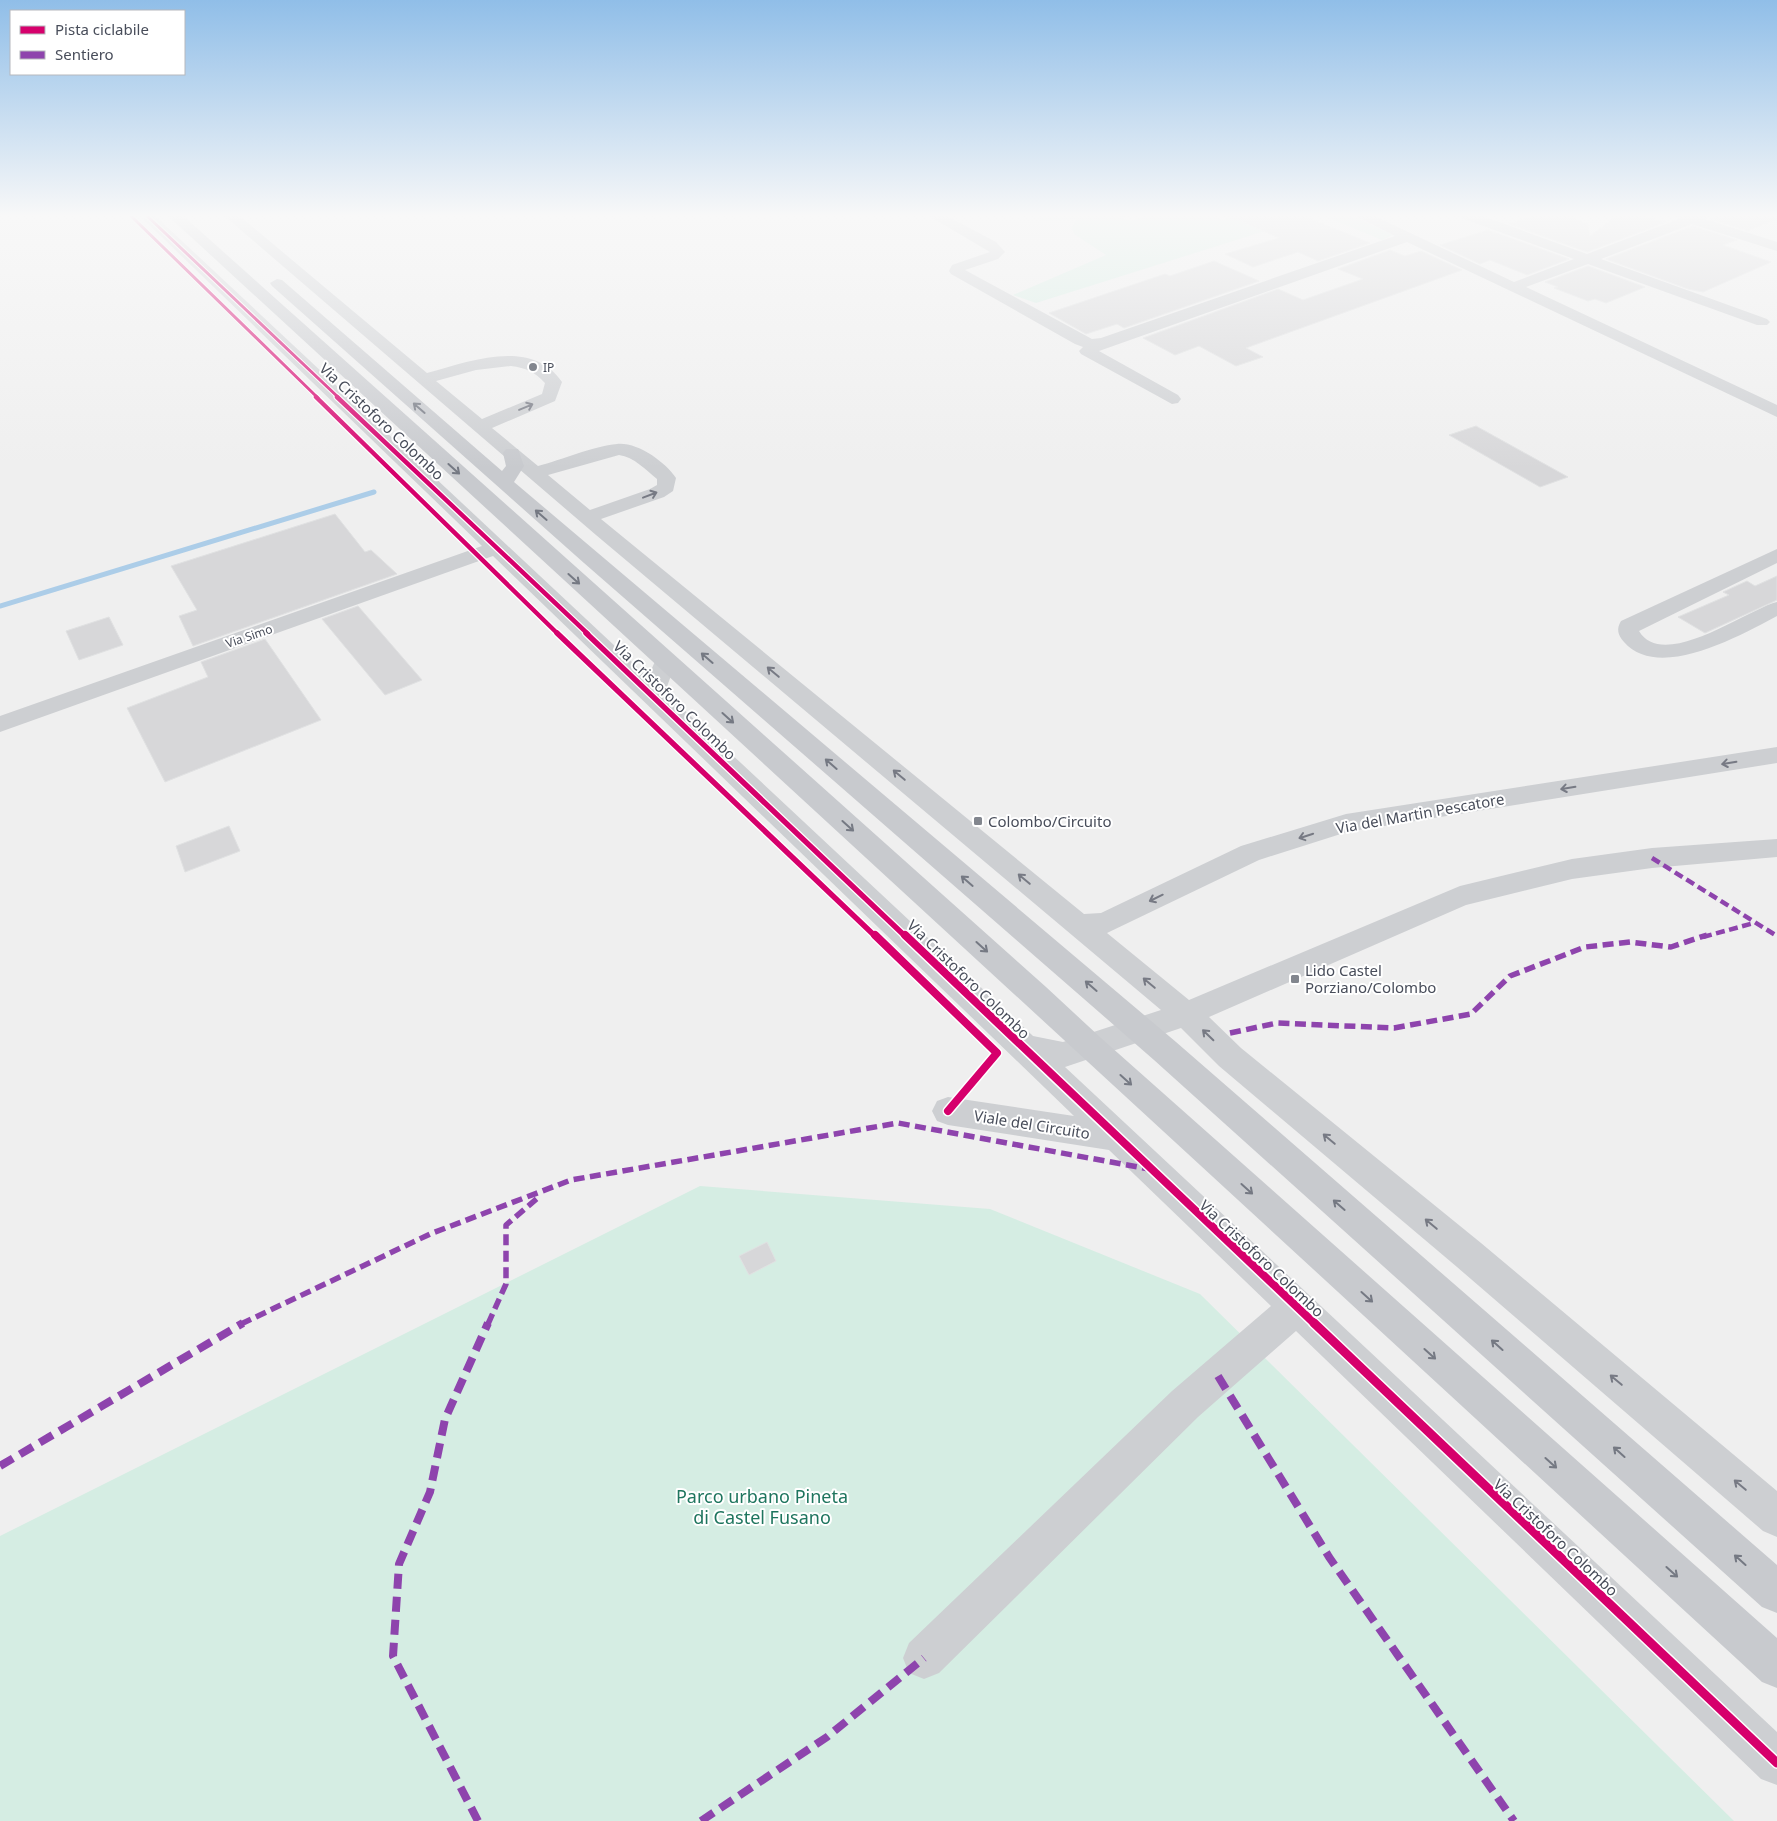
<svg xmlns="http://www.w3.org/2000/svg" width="1777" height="1821" font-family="'Noto Sans',sans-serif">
<rect width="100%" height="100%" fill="#efefef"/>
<g fill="#d5ede3">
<polygon points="1049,213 1109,213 1130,221 1153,213 1203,213 1222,220 1246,213 1346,213 1393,235 1382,240 1319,214 1036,303 1013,295 1106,255 1074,234 1072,227 1077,219 1044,221 1036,217"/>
<polygon points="700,1186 990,1209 1200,1294 1734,1821 0,1821 0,1536"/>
</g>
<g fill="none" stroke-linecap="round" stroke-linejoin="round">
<polyline stroke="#accde8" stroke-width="5" points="0,606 374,492"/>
</g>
<g fill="#d7d7d9" stroke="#e0e1e2">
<polygon points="1222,213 1310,213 1311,219 1370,243 1318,261 1298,252 1253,267 1225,254 1279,238"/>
<polygon points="1542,213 1557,213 1588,224 1590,236 1620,213 1666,222 1587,252 1509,224"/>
<polygon points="1726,213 1777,213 1777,219 1748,231 1711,219"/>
<polygon points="1693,226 1737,240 1723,245 1771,262 1703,292 1688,289 1606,259"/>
<polygon points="1488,230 1569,259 1527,275 1490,260 1480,264 1440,245"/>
<polygon points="1390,250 1405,256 1421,251 1462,270 1246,348 1263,357 1236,366 1199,346 1175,355 1143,338 1278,289 1303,300 1363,279 1338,269"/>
<polygon points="1214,261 1259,281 1124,328 1117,324 1086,334 1049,313 1165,274 1170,276"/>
<polygon points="1588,266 1645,287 1606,303 1595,299 1588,301 1554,288 1558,287 1545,282"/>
<polygon points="1476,426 1568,477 1540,487 1449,435"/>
<polygon points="335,514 365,552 371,550 397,574 193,646 179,616 197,610 171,566"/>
<polygon points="1777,576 1777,600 1705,633 1678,617 1729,595 1723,592 1747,581 1755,586"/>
<polygon points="358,606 422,680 385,695 322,619"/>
<polygon points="109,617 123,645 79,660 66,631"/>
<polygon points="265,639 321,720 165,782 127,708 208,677 201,662"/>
<polygon points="229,826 240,851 185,872 176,846"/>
<polygon points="767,1242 776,1261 749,1275 739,1256"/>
</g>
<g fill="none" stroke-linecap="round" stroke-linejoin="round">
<g fill="#cdcfd2" fill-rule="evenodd">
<path d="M137,213h15l496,464 9,-20 8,-2 8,2 3,5 -11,30 368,344 30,6 98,-32 -565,-475 -375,-322h15l191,160c42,-11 104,-36 135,9l-7,19 -63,27 46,38c23,-6 56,-20 79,-22 21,-2 48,18 59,34l-3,13 -9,6 -63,22 483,395 17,-1 140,-67 105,-32 431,-67v16l-430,69 -88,28 -152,73 82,67 271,-114 112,-27 80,-11 125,-9v18l-125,11 -80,11 -106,26 -257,112 32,31 240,195 296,248v46l-14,-6 -306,-264 -238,-201 -38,-38 -116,39 712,665v53l-16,-6 -465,-448 -98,86 -259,256 -15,6 -15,-6 -6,-15 6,-15 263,-252 99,-85 -162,-156 -161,-25 -11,-4 -5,-10 5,-10 11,-4 126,19 -581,-560 -493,176v-16l482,-170zM511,366c15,2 24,6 34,17l-3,11 -60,25 -46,-38 40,-11zM619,455c15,2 27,15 38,24v6l-7,4 -60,21 -42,-35z"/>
<polygon points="924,213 941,213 996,242 1005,252 998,259 965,270 1092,339 1101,338 1395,236 1350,213 1368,213 1514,282 1574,259 1456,216 1454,213 1474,213 1587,254 1679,219 1676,216 1678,213 1715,213 1705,219 1777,242 1777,251 1692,224 1601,259 1767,319 1770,322 1767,325 1757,325 1588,264 1526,287 1777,405 1777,417 1407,242 1099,351 1178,395 1181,399 1178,403 1172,404 1081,354 1079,351 1083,347 1075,344 951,274 949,271 952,265 990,252"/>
<polygon points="1113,213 1129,213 1130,214 1123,218"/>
<path d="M1777,549v14l-138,68c24,41 109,-22 138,-29v14c-36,19 -118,66 -153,26 -6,-7 -8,-13 -3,-21z"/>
</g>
<g fill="#c8cace" fill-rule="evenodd">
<polygon points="165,213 180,213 1046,987 1101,1038 1777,1638 1777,1688 1762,1682"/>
<polygon points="277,279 282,280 502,471 506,466 503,453 506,449 518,449 524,466 514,482 1176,1042 1777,1565 1777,1613 1762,1607 1154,1060 584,563 272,286 270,283"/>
</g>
<g stroke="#8e44ad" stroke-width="4.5" stroke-dasharray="9 4.5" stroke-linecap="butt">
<polyline points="1652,858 1777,936"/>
<polyline points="1703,937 1754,923"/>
</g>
<g stroke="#8e44ad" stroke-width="5.5" stroke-dasharray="11 5.5" stroke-linecap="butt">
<polyline points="1230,1033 1277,1023 1394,1028 1471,1014 1510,976 1585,947 1630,942 1671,947 1707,935"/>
<polyline points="241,1324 430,1234 571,1180 898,1123 1149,1169"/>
<polyline points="488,1324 506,1284 506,1225 540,1196"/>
</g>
<g stroke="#8e44ad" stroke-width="8" stroke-dasharray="15 8" stroke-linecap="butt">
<polyline points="1218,1376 1329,1557 1514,1821"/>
<polyline points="0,1466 243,1323"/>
<polyline points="478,1821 393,1656 399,1564 430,1492 445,1419 488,1323"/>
<polyline points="701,1821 827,1737 924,1658"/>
</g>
<g stroke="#fff" stroke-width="5">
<g id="cycleway-far4">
<polyline points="128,213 318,398"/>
<polyline points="144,213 339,398"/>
</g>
</g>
<g stroke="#fff" stroke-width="7">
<g id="cycleway-far3">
<polyline points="316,397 558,634"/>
<polyline points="337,397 588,634"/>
</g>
</g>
<g stroke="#fff" stroke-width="8">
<g id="cycleway-far2">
<polyline points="557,633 876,937"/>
<polyline points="586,633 906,937"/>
</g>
</g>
<g stroke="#fff" stroke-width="11">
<g id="cycleway-far1">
<polyline points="875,935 997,1053 948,1111"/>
<polyline points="905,935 1315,1324"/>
</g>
</g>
<g stroke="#fff" stroke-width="12">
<polyline id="cycleway" points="1314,1323 1777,1763"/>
</g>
<use href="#cycleway-far4" stroke="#d6006c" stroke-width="3"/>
<use href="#cycleway-far3" stroke="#d6006c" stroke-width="4.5"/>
<use href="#cycleway-far2" stroke="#d6006c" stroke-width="5.5"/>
<use href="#cycleway-far1" stroke="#d6006c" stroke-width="8"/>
<use href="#cycleway" stroke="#d6006c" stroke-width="9"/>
</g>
<defs><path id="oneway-shaft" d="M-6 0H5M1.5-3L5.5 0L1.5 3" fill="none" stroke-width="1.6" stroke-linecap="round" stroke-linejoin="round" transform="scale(1.25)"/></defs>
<g stroke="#777a84">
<use href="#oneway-shaft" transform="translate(526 407) rotate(-23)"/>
<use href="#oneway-shaft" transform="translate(650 495) rotate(-21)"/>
<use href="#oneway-shaft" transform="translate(773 672) rotate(-140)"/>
<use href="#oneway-shaft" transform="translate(1729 763) rotate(171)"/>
<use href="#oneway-shaft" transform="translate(899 775) rotate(-140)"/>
<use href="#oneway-shaft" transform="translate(1568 788) rotate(171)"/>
<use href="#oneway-shaft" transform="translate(1306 836) rotate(162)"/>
<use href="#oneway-shaft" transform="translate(1024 879) rotate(-140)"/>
<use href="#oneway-shaft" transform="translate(1156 898) rotate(154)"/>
<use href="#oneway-shaft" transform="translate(1149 983) rotate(-140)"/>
<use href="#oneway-shaft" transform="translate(1208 1035) rotate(-136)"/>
<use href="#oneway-shaft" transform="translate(1329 1139) rotate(-140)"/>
<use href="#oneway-shaft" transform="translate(1431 1224) rotate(-140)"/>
<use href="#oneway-shaft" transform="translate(1616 1380) rotate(-140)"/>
<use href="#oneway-shaft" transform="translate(1740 1485) rotate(-140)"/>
</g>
<g stroke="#757983">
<use href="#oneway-shaft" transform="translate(419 408) rotate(-139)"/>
<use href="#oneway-shaft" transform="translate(454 469) rotate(42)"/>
<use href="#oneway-shaft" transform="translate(541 515) rotate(-139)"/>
<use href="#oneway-shaft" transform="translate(574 579) rotate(42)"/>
<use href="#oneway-shaft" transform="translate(707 658) rotate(-139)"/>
<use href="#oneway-shaft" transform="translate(728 718) rotate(42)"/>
<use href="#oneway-shaft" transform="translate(831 764) rotate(-139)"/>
<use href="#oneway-shaft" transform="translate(848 826) rotate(42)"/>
<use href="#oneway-shaft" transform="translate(967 881) rotate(-139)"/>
<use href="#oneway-shaft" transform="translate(982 947) rotate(42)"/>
<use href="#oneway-shaft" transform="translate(1091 986) rotate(-139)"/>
<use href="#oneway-shaft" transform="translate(1126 1080) rotate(42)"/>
<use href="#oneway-shaft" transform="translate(1247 1189) rotate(42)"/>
<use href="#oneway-shaft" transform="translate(1339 1205) rotate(-139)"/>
<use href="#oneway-shaft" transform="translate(1367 1297) rotate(42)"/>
<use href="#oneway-shaft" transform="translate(1497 1345) rotate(-138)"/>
<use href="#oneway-shaft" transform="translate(1430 1354) rotate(42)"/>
<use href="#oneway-shaft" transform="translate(1619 1452) rotate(-138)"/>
<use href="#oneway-shaft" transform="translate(1551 1463) rotate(42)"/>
<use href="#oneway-shaft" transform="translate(1740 1560) rotate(-138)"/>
<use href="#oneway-shaft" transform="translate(1672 1572) rotate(42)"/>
</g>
<linearGradient id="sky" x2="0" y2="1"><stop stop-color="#90bee8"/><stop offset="0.46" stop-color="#f8f8f8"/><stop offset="1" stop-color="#f8f8f8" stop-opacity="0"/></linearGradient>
<rect width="1777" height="468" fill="url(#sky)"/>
<g fill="#82868e" stroke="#fff" stroke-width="2">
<circle cx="533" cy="367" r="5"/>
<rect x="973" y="816" width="10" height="10" rx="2.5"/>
<rect x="1290" y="974" width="10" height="10" rx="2.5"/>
</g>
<g text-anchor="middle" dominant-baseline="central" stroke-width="4" stroke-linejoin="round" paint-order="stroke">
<g font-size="12" fill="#484d5a" stroke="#fff" text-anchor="start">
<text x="543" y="367">IP</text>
</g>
<g font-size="12" fill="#484d5a" stroke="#fff">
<text transform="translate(249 636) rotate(-19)">Via Simo</text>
</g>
<g font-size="15" fill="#484d5a" stroke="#fff">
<text transform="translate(382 421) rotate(43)">Via Cristoforo Colombo</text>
<text transform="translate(675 700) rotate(44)">Via Cristoforo Colombo</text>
<text transform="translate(1420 813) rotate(-10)">Via del Martin Pescatore</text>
<text transform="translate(969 979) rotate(44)">Via Cristoforo Colombo</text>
<text transform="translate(1032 1124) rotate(9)">Viale del Circuito</text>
<text transform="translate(1262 1258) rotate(43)">Via Cristoforo Colombo</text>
<text transform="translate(1556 1537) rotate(43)">Via Cristoforo Colombo</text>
</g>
<g font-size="15" fill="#484d5a" stroke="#fff" text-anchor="start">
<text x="988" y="821">Colombo/Circuito</text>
<text x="1305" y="970">Lido Castel<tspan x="1305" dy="17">Porziano/Colombo</tspan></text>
</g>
<g font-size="18" fill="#1e755e" stroke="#fff">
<text x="762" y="1496">Parco urbano Pineta<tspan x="762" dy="21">di Castel Fusano</tspan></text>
</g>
</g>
<rect x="10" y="10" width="175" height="65" fill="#ffffff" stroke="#b6b8bd"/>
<rect x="20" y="26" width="25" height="8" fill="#d6006c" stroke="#b6b8bd"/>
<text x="55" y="35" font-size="15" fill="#484d5a">Pista ciclabile</text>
<rect x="20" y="51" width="25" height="8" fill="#8e44ad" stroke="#b6b8bd"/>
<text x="55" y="60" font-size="15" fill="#484d5a">Sentiero</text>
</svg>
